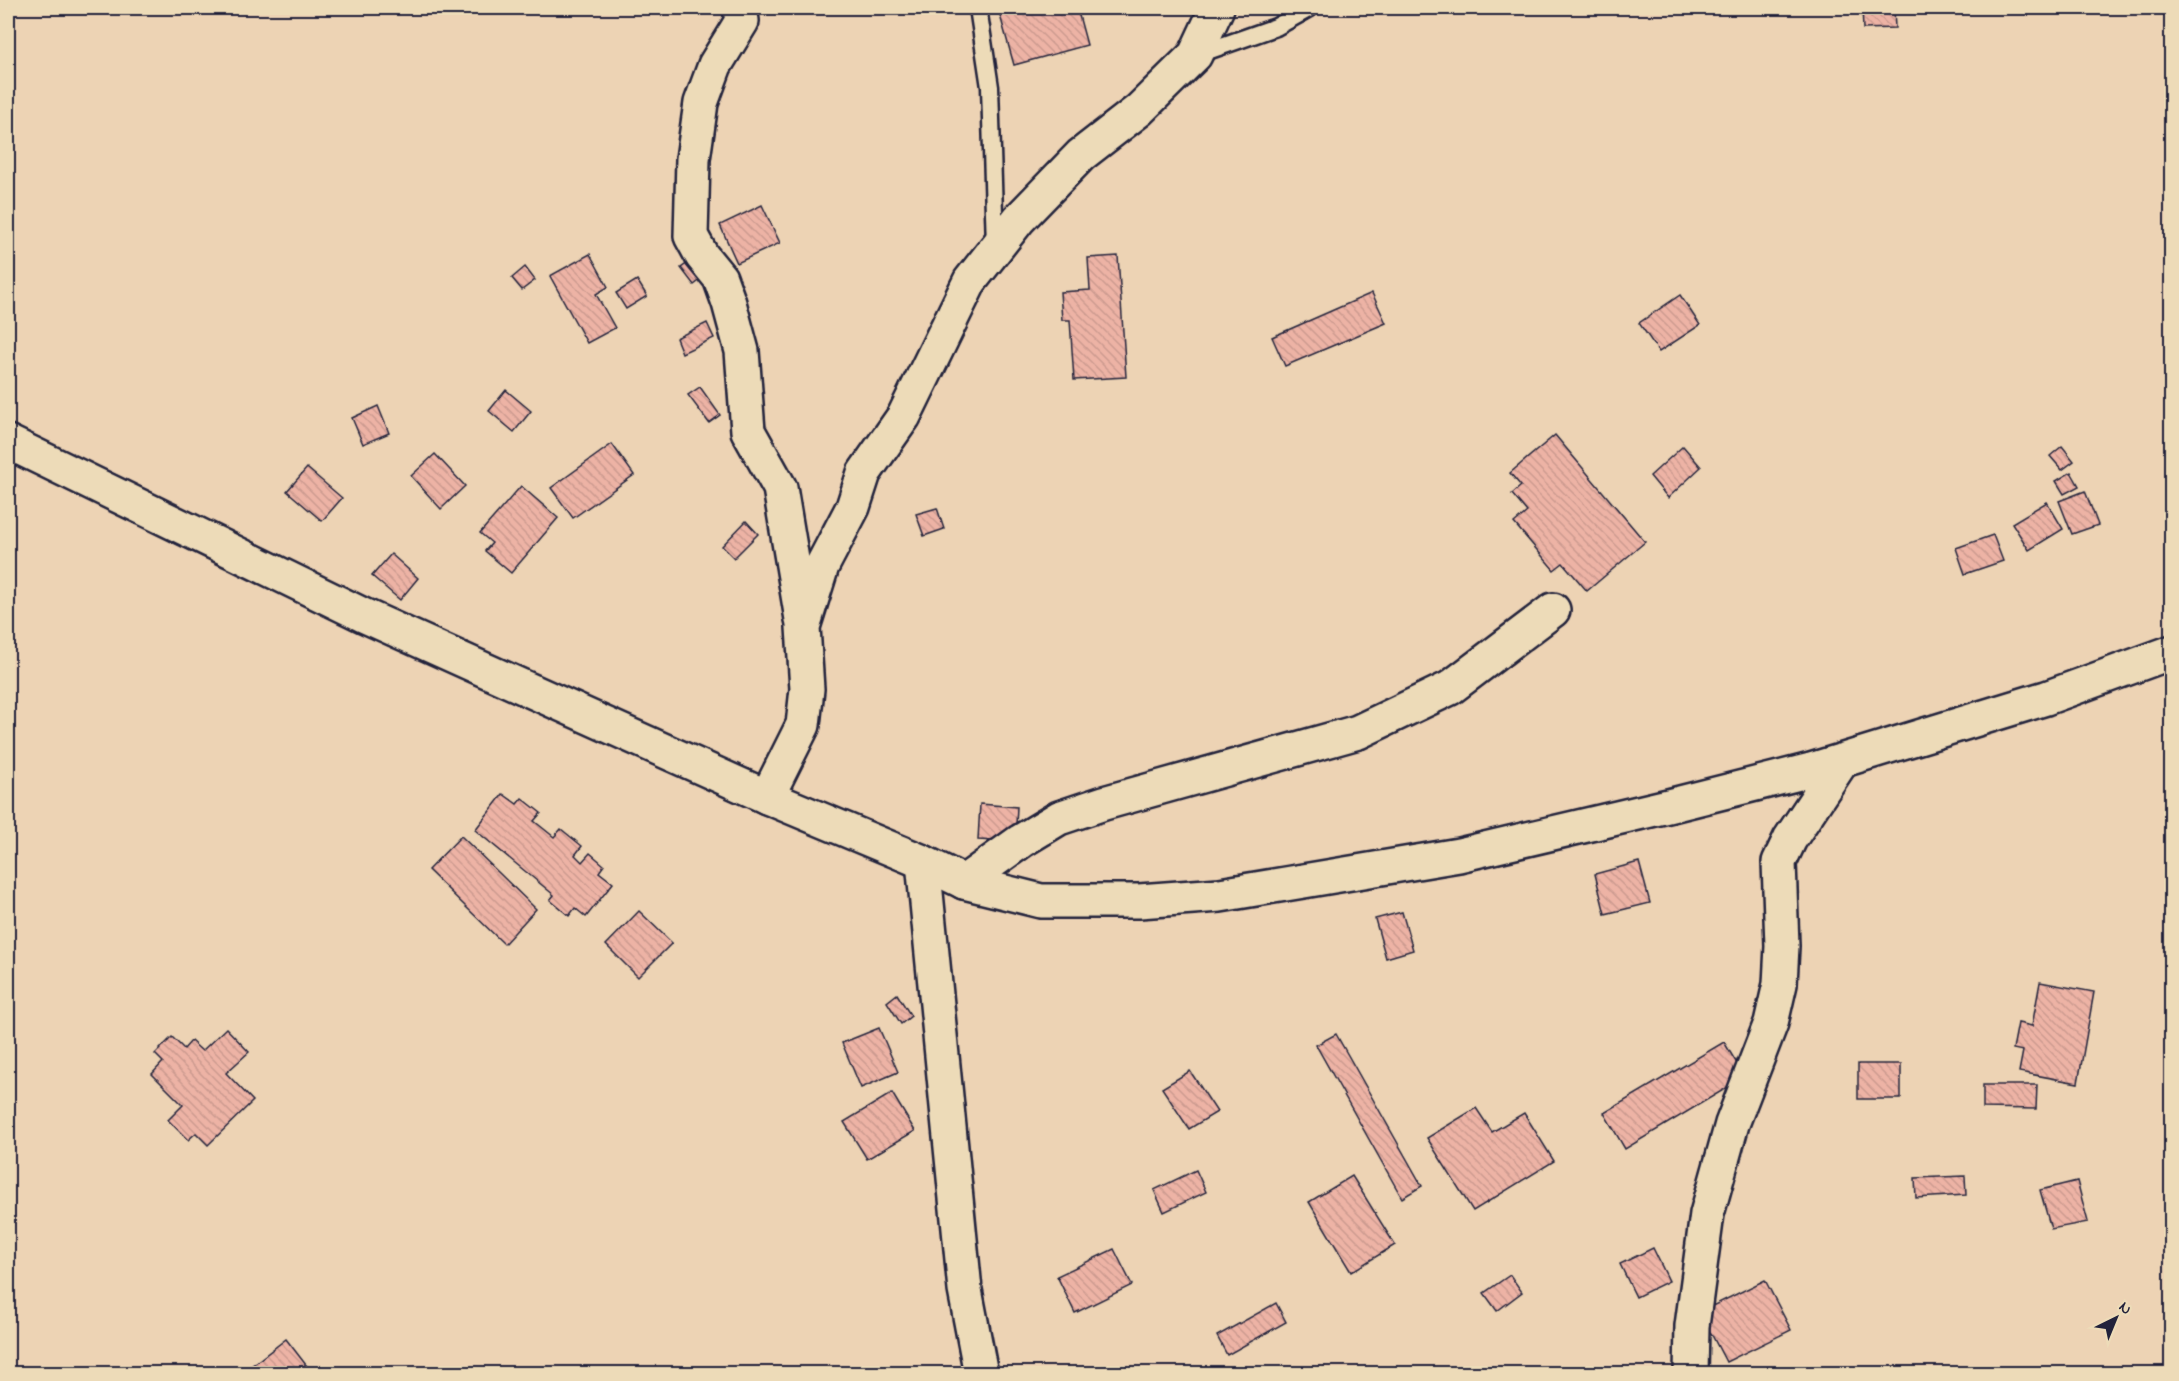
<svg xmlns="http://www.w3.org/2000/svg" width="2179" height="1381" font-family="'Indie Flower',sans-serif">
<defs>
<pattern id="building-back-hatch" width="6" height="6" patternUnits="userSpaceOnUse" patternTransform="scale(1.5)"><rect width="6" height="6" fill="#edb3a5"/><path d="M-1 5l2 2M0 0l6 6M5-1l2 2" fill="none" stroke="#cb9a8f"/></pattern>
</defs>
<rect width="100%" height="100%" fill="#edd3b4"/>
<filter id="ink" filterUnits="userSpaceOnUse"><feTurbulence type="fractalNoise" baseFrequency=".0167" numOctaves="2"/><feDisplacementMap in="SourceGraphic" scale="12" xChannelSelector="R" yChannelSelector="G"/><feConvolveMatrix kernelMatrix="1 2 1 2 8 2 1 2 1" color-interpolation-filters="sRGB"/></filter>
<g filter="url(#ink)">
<g fill="url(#building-back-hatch)" stroke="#22223b" stroke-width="1.5">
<polygon points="998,8 1077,8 1087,45 1014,65"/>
<polygon points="1862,8 1894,8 1895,28 1863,29"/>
<polygon points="762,205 780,243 737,263 720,225"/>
<polygon points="590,254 608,287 596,294 615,328 587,343 550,276"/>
<polygon points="1118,256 1126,377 1074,380 1070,320 1062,320 1060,292 1090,290 1088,258"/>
<polygon points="695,258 707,275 694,285 681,268"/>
<polygon points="525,267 535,280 522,290 512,278"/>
<polygon points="637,280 647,296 626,309 616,293"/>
<polygon points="1372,293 1386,323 1285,366 1272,337"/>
<polygon points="1680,295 1700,325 1659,352 1639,323"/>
<polygon points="707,323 714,338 682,353 676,338"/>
<polygon points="700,387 720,415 709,423 688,395"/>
<polygon points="506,390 531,411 514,432 489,411"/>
<polygon points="378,406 389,433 363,444 352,418"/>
<polygon points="1555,435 1645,542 1587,591 1563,563 1554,570 1514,523 1527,512 1512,494 1521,486 1510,473"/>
<polygon points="612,444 634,475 573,518 551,488"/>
<polygon points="1683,446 1701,467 1668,498 1650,476"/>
<polygon points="2062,446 2074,461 2062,470 2050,456"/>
<polygon points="435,454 465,486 441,509 411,476"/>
<polygon points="307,468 342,498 322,521 287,491"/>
<polygon points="2071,472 2079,486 2064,494 2056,481"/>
<polygon points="521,486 558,518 511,573 485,551 492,543 480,533"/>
<polygon points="2085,491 2098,525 2072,534 2059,501"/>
<polygon points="2047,502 2063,529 2029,550 2012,523"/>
<polygon points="937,508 944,529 924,536 916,514"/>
<polygon points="746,521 758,534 734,558 722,546"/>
<polygon points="1993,535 2003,561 1965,574 1956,548"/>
<polygon points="391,554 418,578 400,600 372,576"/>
<polygon points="503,794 517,804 522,798 541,813 534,821 554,837 561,829 582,846 575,855 582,862 590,853 604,865 599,872 613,883 586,917 575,908 569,916 550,900 554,895 475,830"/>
<polygon points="980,804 1017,807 1015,842 978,840"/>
<polygon points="461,836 536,909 504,944 428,870"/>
<polygon points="1639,862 1650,903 1605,914 1595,874"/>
<polygon points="639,911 672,943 638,977 606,945"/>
<polygon points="1402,912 1413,950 1386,958 1375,919"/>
<polygon points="2040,982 2094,992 2078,1083 2019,1072 2023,1051 2013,1049 2018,1023 2032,1026"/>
<polygon points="897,994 911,1016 901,1024 887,1002"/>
<polygon points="226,1028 249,1052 226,1073 253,1101 208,1145 196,1133 188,1140 168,1120 183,1105 152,1074 163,1062 155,1054 172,1037 184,1049 191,1041 202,1051"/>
<polygon points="879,1028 898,1072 861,1088 842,1043"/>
<polygon points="1336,1034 1422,1186 1402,1198 1316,1045"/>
<polygon points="1724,1042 1745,1077 1625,1149 1604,1113"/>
<rect x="1858" y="1064" width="43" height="35"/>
<polygon points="1190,1071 1217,1112 1189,1129 1162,1088"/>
<polygon points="1983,1085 2037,1085 2036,1109 1983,1108"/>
<polygon points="892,1093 915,1131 867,1159 844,1122"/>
<polygon points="1476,1108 1492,1132 1524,1113 1554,1161 1473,1211 1427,1138"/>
<polygon points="1196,1170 1206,1192 1164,1212 1154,1190"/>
<polygon points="1352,1176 1395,1245 1351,1272 1309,1202"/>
<polygon points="1965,1176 1966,1195 1916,1198 1915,1178"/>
<polygon points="2077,1181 2088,1222 2051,1229 2040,1190"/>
<polygon points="1653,1248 1669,1281 1636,1297 1620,1264"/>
<polygon points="1114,1249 1132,1285 1075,1313 1057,1276"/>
<polygon points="1510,1275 1522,1292 1497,1311 1484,1293"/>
<polygon points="1765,1280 1791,1330 1726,1362 1700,1312"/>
<polygon points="1276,1303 1286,1322 1227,1355 1217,1336"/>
<polygon points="286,1339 313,1374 249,1374 246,1370"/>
</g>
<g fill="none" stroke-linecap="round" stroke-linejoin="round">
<g stroke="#22223b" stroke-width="21">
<g id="lane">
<polyline points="978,8 990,87 995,245"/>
<polyline points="1196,55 1276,27 1310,8"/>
</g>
</g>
<g stroke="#22223b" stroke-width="38">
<g id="street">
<polyline points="740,8 742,21 715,65 701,103 693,159 691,236 702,256 720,278 729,303 742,351 748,431 780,488 802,619"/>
<polyline points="8,442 363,615 767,797 923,862 964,882 1041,901 1139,901 1220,895 1459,855 1668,806 1811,770 2046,698 2172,652"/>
<polyline points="767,797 803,725 807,689 803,627 822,566 853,507 864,473 904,416 970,281 1019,219 1081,155 1139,110 1195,55 1217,8"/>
<polyline points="923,862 965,1290 981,1374"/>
<polyline points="964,882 1021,841 1059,818 1104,803 1358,732 1450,688 1553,610"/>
<polyline points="1691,1374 1692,1326 1707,1214 1732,1124 1771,1023 1780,984 1782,946 1779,862 1790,839 1842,761"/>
</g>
</g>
<use href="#lane" stroke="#eddbb8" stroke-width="16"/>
<use href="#street" stroke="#eddbb8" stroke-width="33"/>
</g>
</g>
<rect width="2179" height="1381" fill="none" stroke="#eddbb8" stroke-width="30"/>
<rect x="15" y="15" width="2149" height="1351" fill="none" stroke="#22223b" stroke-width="2" filter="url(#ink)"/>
<g transform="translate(2116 1318) rotate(43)" stroke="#eddbb8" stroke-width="4.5" paint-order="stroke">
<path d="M0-4.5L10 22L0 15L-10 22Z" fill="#22223b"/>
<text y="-9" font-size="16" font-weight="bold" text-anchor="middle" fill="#22223b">N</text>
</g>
</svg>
